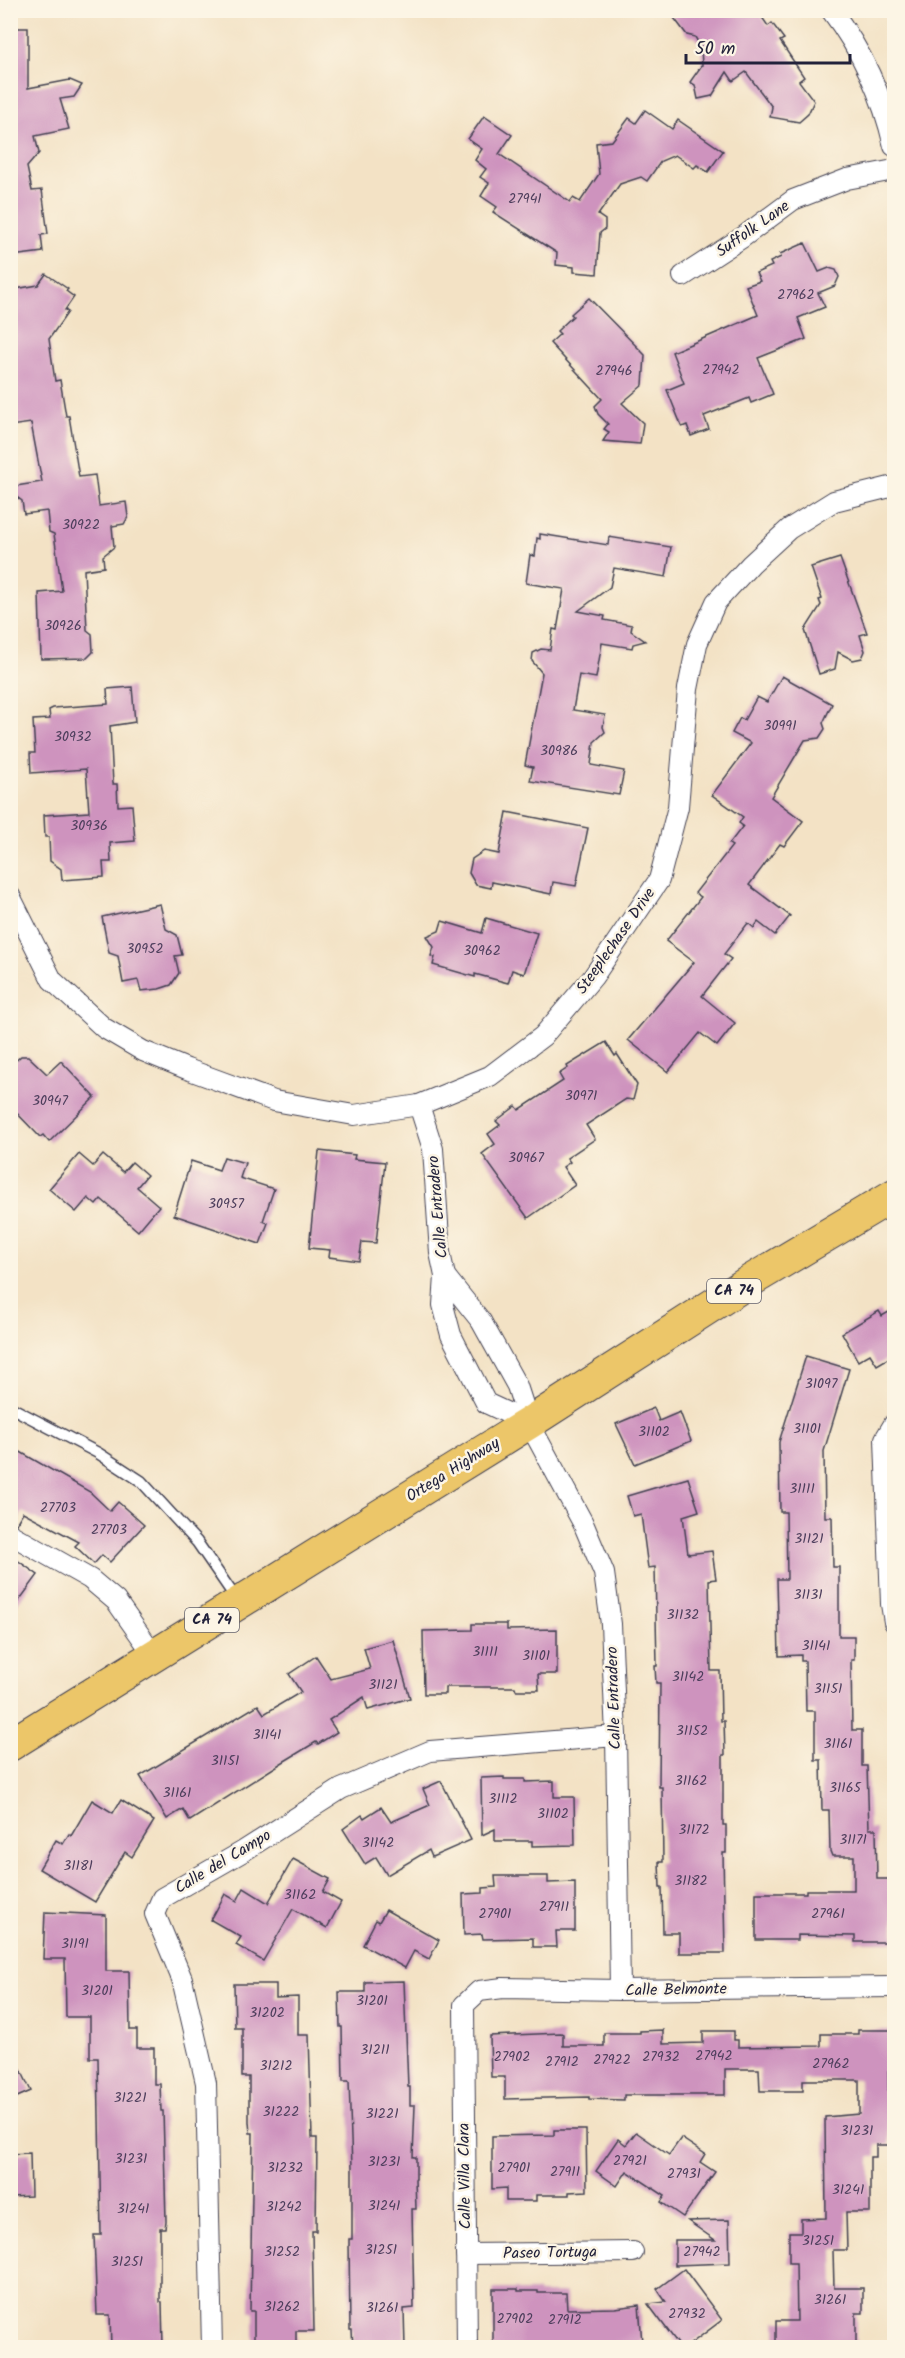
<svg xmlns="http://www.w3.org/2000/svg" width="905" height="2358" font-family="Kalam,sans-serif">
<rect width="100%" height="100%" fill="#fcf5e5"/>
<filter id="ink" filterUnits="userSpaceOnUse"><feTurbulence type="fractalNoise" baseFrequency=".0167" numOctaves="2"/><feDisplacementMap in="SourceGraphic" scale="12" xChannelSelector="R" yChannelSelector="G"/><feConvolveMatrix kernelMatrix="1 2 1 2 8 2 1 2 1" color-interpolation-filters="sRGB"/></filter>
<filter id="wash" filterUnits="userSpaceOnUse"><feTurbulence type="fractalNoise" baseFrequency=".008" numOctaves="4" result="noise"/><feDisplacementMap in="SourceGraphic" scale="24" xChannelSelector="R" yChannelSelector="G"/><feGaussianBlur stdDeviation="1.35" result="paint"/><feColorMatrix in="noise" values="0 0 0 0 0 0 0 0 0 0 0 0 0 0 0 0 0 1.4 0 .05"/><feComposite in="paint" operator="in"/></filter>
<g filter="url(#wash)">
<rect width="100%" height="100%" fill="#f3e2c5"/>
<g id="blocks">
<g fill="#ce93be">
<polygon points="668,10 757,10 768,26 772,23 784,39 780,41 804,77 799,81 814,101 808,114 799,122 770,117 772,107 746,72 733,81 727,72 712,96 698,99 695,85 690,82 702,65 701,47 695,37 687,35"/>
<polygon points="10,28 28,28 28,88 70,80 82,85 74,97 60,99 69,129 35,136 39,153 27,167 32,191 42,190 48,234 41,235 43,252 12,256 10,242"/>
<polygon points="645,110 672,129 678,120 723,151 708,172 697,165 694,168 675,155 661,161 647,181 641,177 620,184 598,215 605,220 605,229 600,233 597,274 574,272 574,267 556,265 557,253 493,212 497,207 481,196 489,183 480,177 486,169 475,160 482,149 468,139 484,116 512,135 499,154 570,202 573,198 580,202 599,174 596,143 612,141 629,118 636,123"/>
<polygon points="805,243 819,272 829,268 836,270 839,277 835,286 818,293 825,307 798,318 806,339 758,358 773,394 751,403 749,398 704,416 709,429 691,436 687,425 682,427 667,390 684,383 672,352 758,315 746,286 760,281 756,273 772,266 770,262 781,257 780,254"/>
<polygon points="46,274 68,289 66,291 74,297 65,310 68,312 49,339 55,381 60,380 66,416 69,416 79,477 95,475 99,506 126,502 128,517 124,524 112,526 114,547 103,556 104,567 84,570 87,630 92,634 93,652 87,658 41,659 39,593 62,591 54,534 49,532 47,511 24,514 22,501 10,492 10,487 42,482 31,423 10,426 10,290 38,285"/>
<polygon points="589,298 645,355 643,385 622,403 643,423 640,444 603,441 609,432 604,429 608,424 598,414 595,406 602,399 550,343 560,334 557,331 573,316 571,314"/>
<polygon points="540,534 608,545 609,537 671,547 666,577 614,568 610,587 578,611 605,616 604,620 632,625 631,631 645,641 633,644 632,648 602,643 596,678 579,675 573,710 605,715 603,727 605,732 594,742 591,765 624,771 619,795 530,781 533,767 525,765 542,673 532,661 533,653 541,649 550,650 553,629 557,630 564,589 526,583 530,555 535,556 537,538 540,539"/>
<polygon points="840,558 867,633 860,635 865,651 862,658 853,660 838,652 835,669 819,674 805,630 821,605 819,600 822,599 811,567"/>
<polygon points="782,676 832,704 823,723 825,729 819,738 805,740 771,797 803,821 784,846 780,844 749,885 790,916 775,935 758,922 754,928 748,923 724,954 731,959 702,996 735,1023 717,1046 700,1033 668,1072 628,1040 694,962 666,941 701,897 695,893 732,846 729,844 743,826 739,823 743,817 712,795 751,743 732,733 740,718 744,720 757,697 767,702"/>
<polygon points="132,687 135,722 110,726 113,784 117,784 118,806 132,805 135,841 110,843 111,862 103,862 104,877 62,880 61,869 50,861 49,837 45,837 44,815 89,812 86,769 31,773 30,753 35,753 33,720 50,719 49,710 53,708 108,704 107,689"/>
<polygon points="507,812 588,828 576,886 553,882 551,894 492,882 491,888 476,885 469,873 472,859 484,851 499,854"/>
<polygon points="160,904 166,929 177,935 182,955 175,956 179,973 171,985 159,989 141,991 138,980 123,983 118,956 109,953 102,917"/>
<polygon points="486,918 537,933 524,974 512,970 508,983 475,974 475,977 433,965 435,957 431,956 434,947 427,936 439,931 442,921 482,933"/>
<polygon points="606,1042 615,1056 617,1054 637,1085 633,1100 626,1099 586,1125 595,1139 567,1158 570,1162 563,1167 575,1185 528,1218 482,1154 495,1144 488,1134 500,1125 496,1121 516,1106 519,1110 563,1081 559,1074 568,1068 567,1066"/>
<polygon points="21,1056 28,1056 47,1074 61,1061 95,1097 49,1142 43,1135 40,1137 10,1106 10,1066"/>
<polygon points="319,1151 355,1155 354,1159 385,1162 376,1243 362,1242 359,1261 329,1257 330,1250 309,1248"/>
<polygon points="79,1154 93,1166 103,1155 123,1172 132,1162 147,1175 137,1187 159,1206 138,1231 101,1199 96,1205 88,1198 76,1212 49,1189"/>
<polygon points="224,1157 245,1163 240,1178 274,1189 263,1221 268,1223 260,1244 174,1215 191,1161 219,1170"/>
<polygon points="894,1309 894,1355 877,1365 870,1354 858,1361 842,1333 879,1311 882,1316"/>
<polygon points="806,1356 849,1369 824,1451 825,1517 832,1517 833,1567 839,1567 839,1636 854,1636 854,1660 851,1660 852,1730 862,1730 862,1766 867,1766 869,1829 876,1829 877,1879 894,1879 894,1942 855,1942 855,1936 798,1935 798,1940 756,1940 756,1893 806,1893 806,1890 854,1890 854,1856 832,1856 830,1851 829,1810 822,1810 821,1760 815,1760 815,1711 806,1711 805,1661 801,1661 801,1655 779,1656 777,1579 787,1579 786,1512 780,1512 779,1442"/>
<polygon points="654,1408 659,1421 680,1412 691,1441 635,1464 616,1424"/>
<polygon points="10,1446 90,1492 110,1511 118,1502 144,1525 110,1562 102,1555 94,1564 75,1546 79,1542 23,1512 16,1524 10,1522"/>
<polygon points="688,1478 699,1511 683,1516 688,1554 712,1551 716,1579 709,1580 711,1671 720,1671 721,1721 724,1721 725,1755 723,1755 723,1825 726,1825 726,1853 723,1853 725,1953 679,1953 679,1933 663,1933 662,1887 660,1887 659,1862 663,1862 662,1787 659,1787 660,1683 656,1683 655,1666 657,1666 655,1567 648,1568 641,1514 633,1516 627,1496"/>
<polygon points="10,1555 38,1575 10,1613"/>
<polygon points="472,1624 507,1624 507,1630 557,1629 557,1674 538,1674 539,1690 516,1690 515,1687 445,1687 445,1694 424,1694 423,1631 472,1630"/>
<polygon points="393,1640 410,1698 368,1710 364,1697 329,1720 337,1732 318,1744 316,1742 283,1762 190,1821 183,1809 167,1819 140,1776 258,1705 264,1714 301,1692 289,1674 316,1656 331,1679 370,1669 364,1648"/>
<polygon points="504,1777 504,1779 525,1779 525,1782 554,1781 554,1797 574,1797 575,1845 532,1846 532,1841 495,1841 495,1829 482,1835 481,1778"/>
<polygon points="441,1781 471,1840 432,1857 429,1850 387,1875 376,1857 365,1864 343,1829 362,1815 364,1818 381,1807 391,1822 430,1805 423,1789"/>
<polygon points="92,1800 113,1813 121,1800 154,1821 132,1857 125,1852 95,1902 39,1869 56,1840 63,1844 69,1834 71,1836"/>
<polygon points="293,1859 330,1879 323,1892 341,1902 327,1928 293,1909 263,1961 236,1945 241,1937 211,1920 225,1894 237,1901 244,1888 268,1903"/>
<polygon points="495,1876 548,1876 548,1883 575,1882 575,1931 556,1931 557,1947 533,1947 533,1938 483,1939 482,1934 464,1935 463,1894 483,1893 483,1888 496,1887"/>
<polygon points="386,1910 439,1940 429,1959 414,1951 405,1968 363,1945 376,1920 379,1922"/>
<polygon points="45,1912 106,1915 106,1971 129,1971 130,2030 137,2030 137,2048 154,2048 154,2084 160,2084 161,2111 163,2111 166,2221 165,2228 160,2228 160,2302 162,2302 163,2348 111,2348 110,2315 97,2315 94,2235 101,2235 98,2058 90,2058 90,2017 66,2017 65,1959 43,1959"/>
<polygon points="404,1981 408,2087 410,2087 410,2105 415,2105 413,2157 416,2157 416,2179 415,2179 416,2209 412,2209 414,2308 404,2309 405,2348 353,2348 352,2330 350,2330 349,2239 352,2239 352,2167 349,2081 343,2081 342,2027 340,2027 339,1992 365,1992 365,1982"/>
<polygon points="234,1984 276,1984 276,1998 298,1997 298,2035 309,2035 312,2138 317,2138 316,2231 312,2231 314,2331 296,2331 296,2348 254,2348 254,2311 250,2311 253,2133 250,2133 249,2122 249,2077 242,2077 242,2028 235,2028"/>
<polygon points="663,2030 663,2044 703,2043 703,2031 734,2031 734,2040 738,2040 738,2047 821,2046 821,2034 858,2034 858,2030 894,2030 894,2070 888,2071 889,2145 876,2145 876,2157 870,2157 870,2212 846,2212 847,2250 833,2250 834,2288 863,2288 863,2313 856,2313 856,2344 832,2344 832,2348 776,2348 776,2321 797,2321 796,2263 789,2263 789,2232 801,2232 801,2219 826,2218 825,2117 859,2114 859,2080 803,2080 803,2091 760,2091 759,2069 725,2069 725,2095 624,2095 624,2100 589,2099 589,2097 505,2099 505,2077 491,2077 490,2036 561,2033 563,2034 563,2046 604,2046 604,2033 640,2033 640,2031"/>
<polygon points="10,2047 31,2091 10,2100"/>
<polygon points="554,2130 586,2130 587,2191 569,2192 569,2195 536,2195 536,2201 506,2201 506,2188 492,2189 492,2136 554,2135"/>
<polygon points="636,2132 669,2155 681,2138 705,2154 700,2162 715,2172 683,2217 661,2202 665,2196 627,2171 617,2186 596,2171 618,2139 626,2145"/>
<polygon points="30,2153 31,2196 10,2197 10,2154"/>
<polygon points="729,2220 730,2263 675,2265 675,2240 715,2240 688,2221"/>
<polygon points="684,2269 722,2320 685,2348 681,2348 648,2304 666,2302 657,2289"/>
<polygon points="493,2289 518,2289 518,2291 538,2291 538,2293 566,2293 567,2309 615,2308 639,2305 642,2343 631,2343 631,2348 493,2348"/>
</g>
</g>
</g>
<g filter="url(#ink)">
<use href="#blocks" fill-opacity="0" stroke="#413f50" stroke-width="1.5"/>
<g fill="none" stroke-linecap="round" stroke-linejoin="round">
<g stroke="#413f50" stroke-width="13">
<polyline id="lane" points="10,1407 98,1453 141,1481 197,1542 237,1600"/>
</g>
<g stroke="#413f50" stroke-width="22">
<g id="street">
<path d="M831,10c31,41 52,87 63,136"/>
<polyline points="683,276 743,237 793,200 847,179 894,170"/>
<polyline points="10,896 52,980 104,1028 143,1051 187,1069 274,1101 354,1115 419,1105 490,1076 543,1036 593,977 659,880 678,807 688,689 697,644 716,602 751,564 789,529 834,501 894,486"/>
<polyline points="419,1105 433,1149 440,1253 445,1276 443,1305 451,1335 486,1403 529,1423"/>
<polyline points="445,1276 481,1321 517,1386 529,1423 583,1523 604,1573 611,1624 616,1736 620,1990"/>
<polyline points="894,1424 885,1439 891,1604 894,1622"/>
<polyline points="10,1534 90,1579 116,1601 154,1655"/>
<polyline points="466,2254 633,2252"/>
<polyline points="212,2348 206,2083 182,1979 155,1914 162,1898 242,1852 341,1789 430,1751 616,1736"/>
<polyline points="467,2348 464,2005 479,1991 503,1988 620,1990 894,1987"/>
</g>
</g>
<g stroke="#413f50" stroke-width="34">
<polyline id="primary" points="10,1745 529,1423 750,1281 894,1195"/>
</g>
<use href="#lane" stroke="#fff" stroke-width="10"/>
<use href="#street" stroke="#fff" stroke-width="20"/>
<use href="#primary" stroke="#ecc669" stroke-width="32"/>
</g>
</g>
<g text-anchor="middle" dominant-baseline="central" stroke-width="5" stroke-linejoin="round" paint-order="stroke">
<g font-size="14" fill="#4d3e5c">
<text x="525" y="199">27941</text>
<text x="796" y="295">27962</text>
<text x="721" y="370">27942</text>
<text x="614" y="371">27946</text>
<text x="81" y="525">30922</text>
<text x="63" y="626">30926</text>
<text x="780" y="726">30991</text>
<text x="73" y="737">30932</text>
<text x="559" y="751">30986</text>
<text x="89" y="826">30936</text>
<text x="145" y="949">30952</text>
<text x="482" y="951">30962</text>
<text x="581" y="1096">30971</text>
<text x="50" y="1101">30947</text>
<text x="526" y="1158">30967</text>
<text x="226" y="1204">30957</text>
<text x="821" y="1384">31097</text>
<text x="807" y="1429">31101</text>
<text x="654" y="1432">31102</text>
<text x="802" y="1489">31111</text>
<text x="58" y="1508">27703</text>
<text x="109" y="1530">27703</text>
<text x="809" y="1539">31121</text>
<text x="808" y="1595">31131</text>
<text x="683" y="1615">31132</text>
<text x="816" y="1646">31141</text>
<text x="485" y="1652">31111</text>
<text x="536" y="1656">31101</text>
<text x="688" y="1677">31142</text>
<text x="383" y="1685">31121</text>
<text x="828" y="1689">31151</text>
<text x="692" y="1731">31152</text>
<text x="267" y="1735">31141</text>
<text x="838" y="1744">31161</text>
<text x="225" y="1761">31151</text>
<text x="691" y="1781">31162</text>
<text x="845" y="1788">31165</text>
<text x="177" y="1793">31161</text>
<text x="503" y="1799">31112</text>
<text x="553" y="1814">31102</text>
<text x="694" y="1830">31172</text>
<text x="853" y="1840">31171</text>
<text x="378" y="1843">31142</text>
<text x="78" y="1866">31181</text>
<text x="691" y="1881">31182</text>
<text x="300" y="1895">31162</text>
<text x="554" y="1907">27911</text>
<text x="495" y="1914">27901</text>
<text x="828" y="1914">27961</text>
<text x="75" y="1944">31191</text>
<text x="97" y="1991">31201</text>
<text x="372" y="2001">31201</text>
<text x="267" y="2013">31202</text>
<text x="375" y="2050">31211</text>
<text x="714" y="2056">27942</text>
<text x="512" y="2057">27902</text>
<text x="661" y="2057">27932</text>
<text x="612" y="2060">27922</text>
<text x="562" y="2062">27912</text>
<text x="831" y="2064">27962</text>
<text x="276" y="2066">31212</text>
<text x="130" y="2098">31221</text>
<text x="281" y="2112">31222</text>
<text x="382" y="2114">31221</text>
<text x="857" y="2131">31231</text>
<text x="131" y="2159">31231</text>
<text x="630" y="2161">27921</text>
<text x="384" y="2162">31231</text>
<text x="285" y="2168">31232</text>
<text x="514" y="2168">27901</text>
<text x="565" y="2172">27911</text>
<text x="684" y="2174">27931</text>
<text x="848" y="2190">31241</text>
<text x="384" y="2206">31241</text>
<text x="284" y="2207">31242</text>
<text x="133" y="2209">31241</text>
<text x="818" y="2241">31251</text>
<text x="381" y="2250">31251</text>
<text x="282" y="2252">31252</text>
<text x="702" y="2252">27942</text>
<text x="127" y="2262">31251</text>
<text x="830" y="2300">31261</text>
<text x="282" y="2307">31262</text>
<text x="382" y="2308">31261</text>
<text x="687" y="2314">27932</text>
<text x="515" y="2319">27902</text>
<text x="565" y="2320">27912</text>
</g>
<g fill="#fcf5e5" stroke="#63616e" stroke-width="1.5">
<rect x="707" y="1279" width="54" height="24" rx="4.5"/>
<rect x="185" y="1608" width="54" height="24" rx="4.5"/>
</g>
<g font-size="15" font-weight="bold" fill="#22223b">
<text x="734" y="1291">CA 74</text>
<text x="212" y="1620">CA 74</text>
</g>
<g font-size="16" fill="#22223b" stroke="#fcf5e5">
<text transform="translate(753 229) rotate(-35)">Suffolk Lane</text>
<text transform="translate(616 941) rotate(-55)">Steeplechase Drive</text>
<text transform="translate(438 1207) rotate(-95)">Calle Entradero</text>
<text transform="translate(453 1470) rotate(-32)">Ortega Highway</text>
<text transform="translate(614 1698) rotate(-92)">Calle Entradero</text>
<text transform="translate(223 1862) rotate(-31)">Calle del Campo</text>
<text transform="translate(676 1990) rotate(-1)">Calle Belmonte</text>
<text transform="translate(465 2176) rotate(-91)">Calle Villa Clara</text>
<text transform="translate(550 2253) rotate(-1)">Paseo Tortuga</text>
</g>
</g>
<rect width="905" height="2358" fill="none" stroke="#fcf5e5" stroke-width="36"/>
<path d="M686 54v9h164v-9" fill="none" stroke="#22223b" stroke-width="3"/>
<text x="695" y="54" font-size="18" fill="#22223b" stroke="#fcf5e5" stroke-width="4.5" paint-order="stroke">50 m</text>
</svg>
